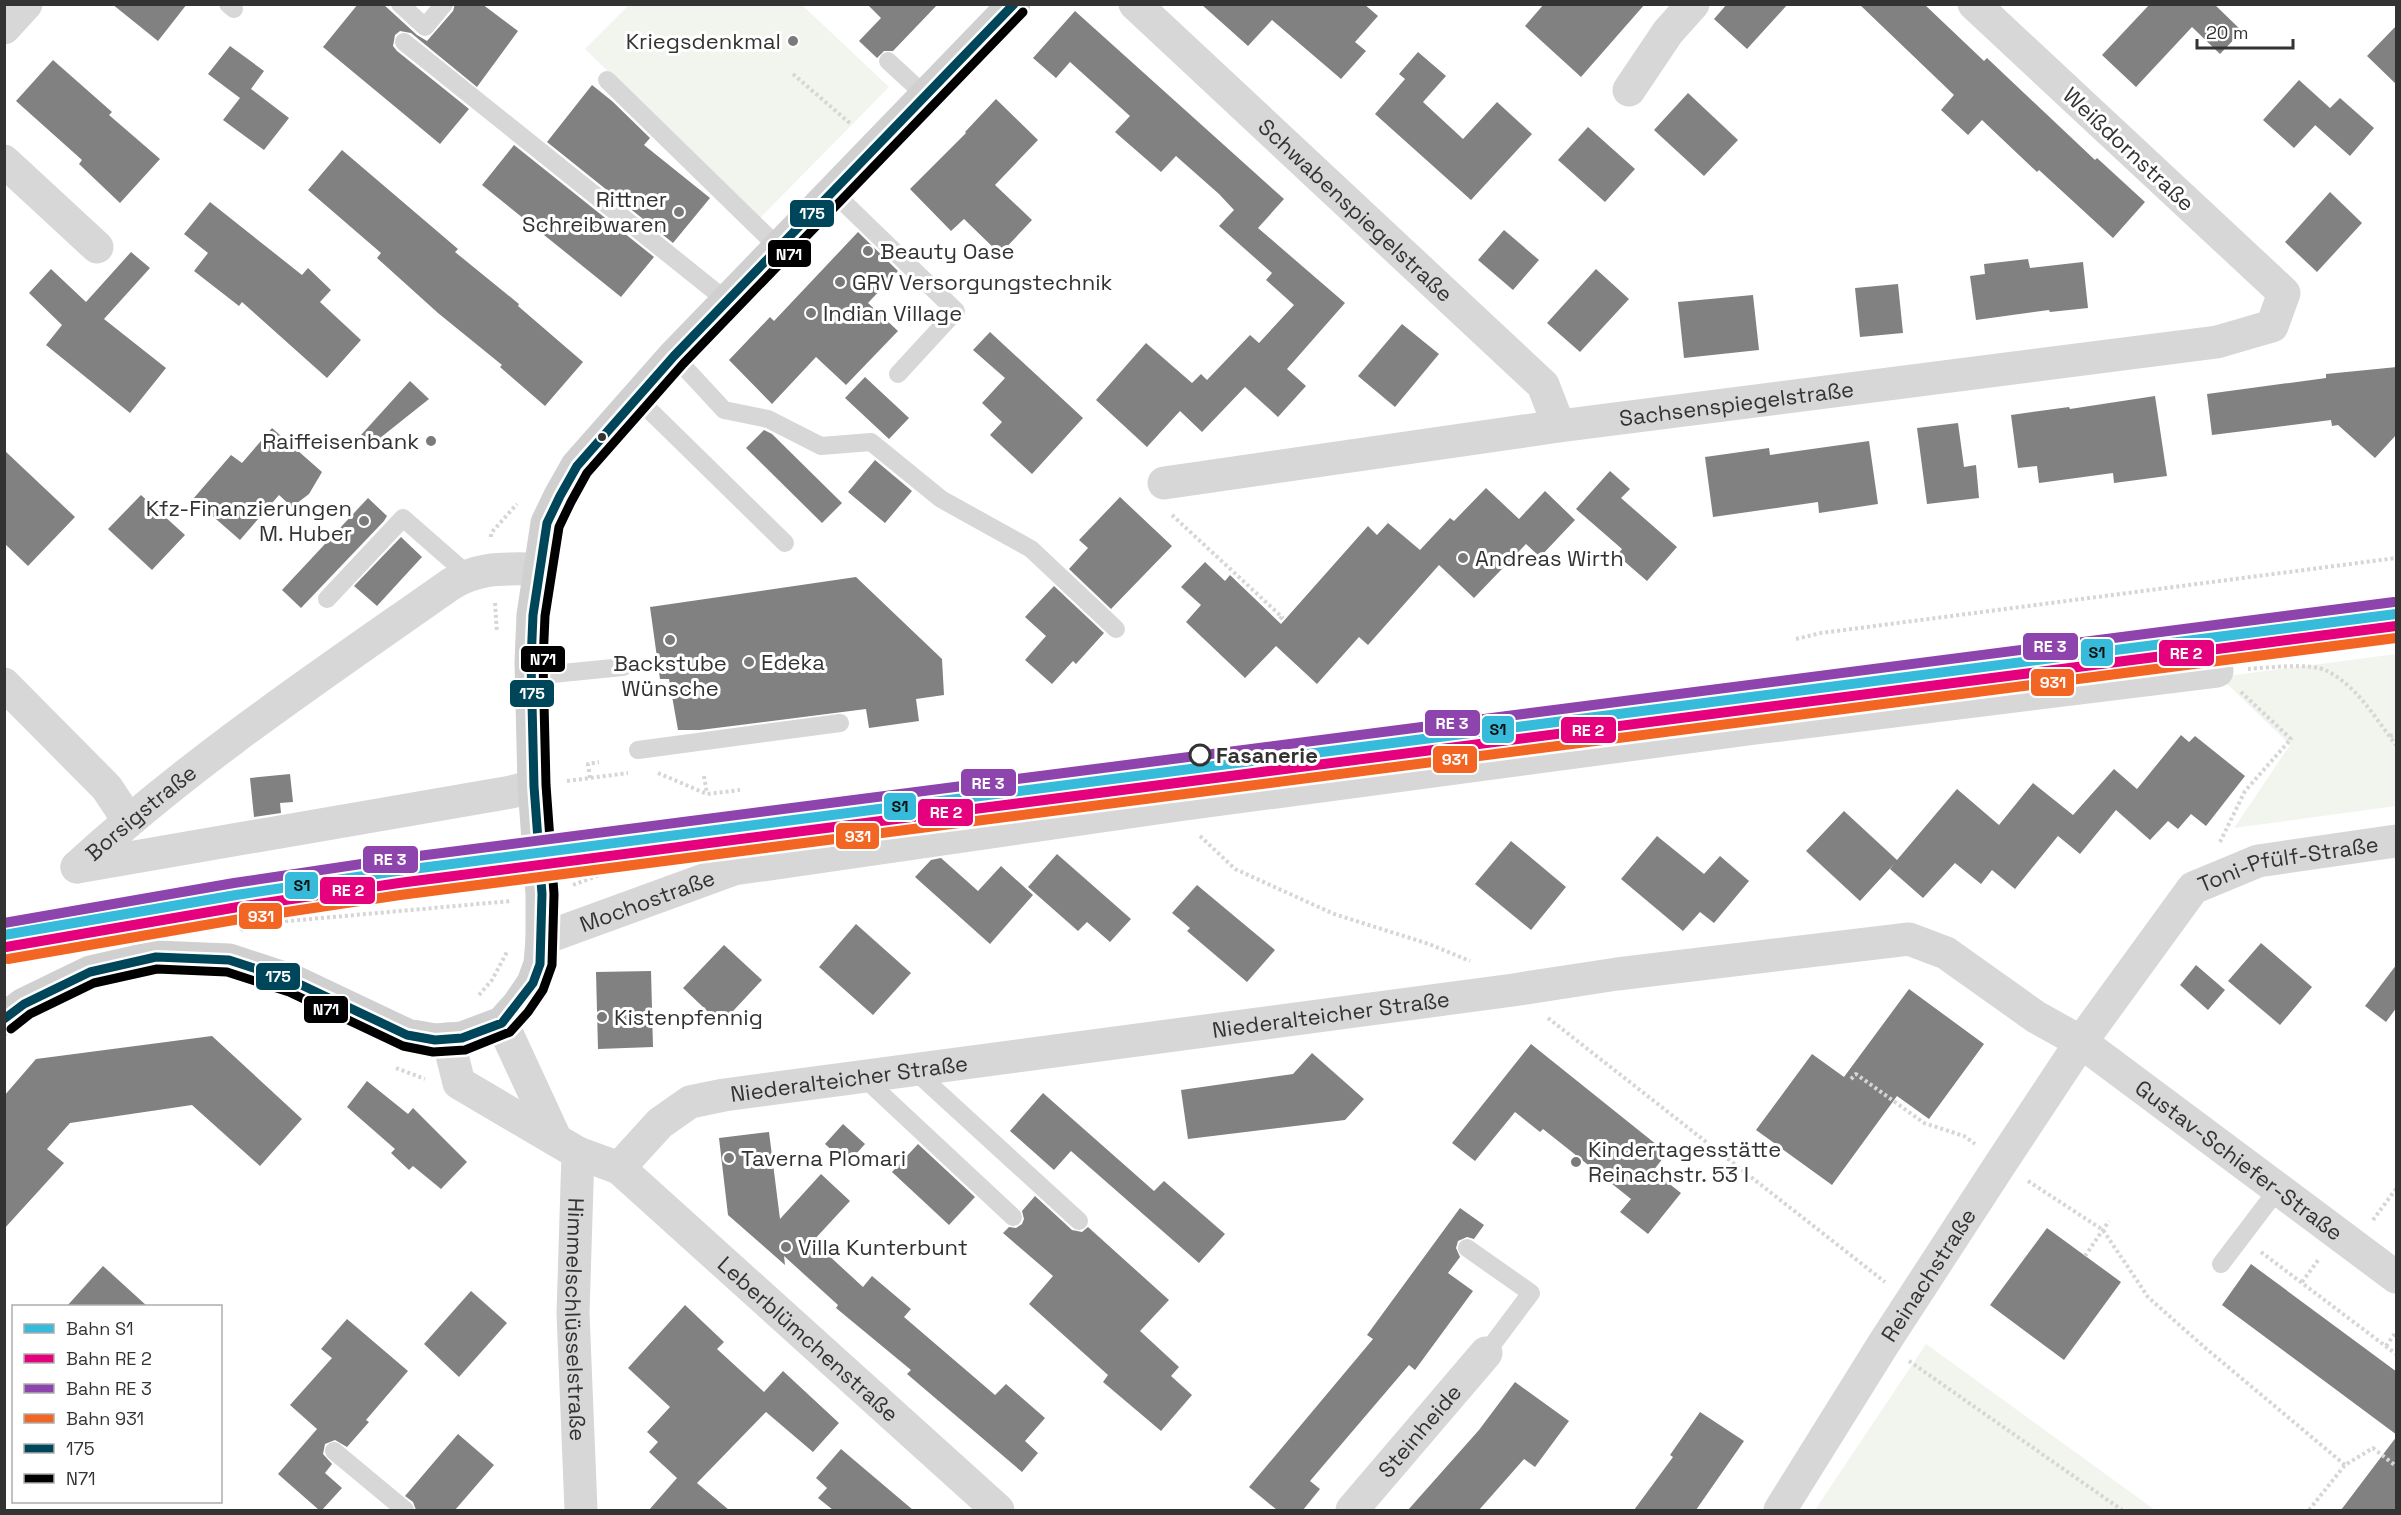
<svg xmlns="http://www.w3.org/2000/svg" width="2401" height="1515" font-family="'Space Grotesk',sans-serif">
<rect width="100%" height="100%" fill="#fff"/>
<g fill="#f1f5ed">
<polygon points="629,5 802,5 889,87 759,219 585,49"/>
<polygon points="2396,654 2396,806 2234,828 2290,745 2220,677"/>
<polygon points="1926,1344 2155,1510 1815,1510"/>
</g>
<g fill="#818181">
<polygon points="112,4 187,4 158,41"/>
<polygon points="358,4 383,4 417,35 427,41 453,11 455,4 482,4 518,31 477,87 411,33 400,31 395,35 393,46 397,51 469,109 440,144 323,47"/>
<polygon points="867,4 938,4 893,51 884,51 877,58 859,41 881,18"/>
<polygon points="1201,4 1364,4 1378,16 1355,42 1366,51 1341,79 1272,20 1248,46"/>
<polygon points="1544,4 1645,4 1581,77 1525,26"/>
<polygon points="1727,4 1788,4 1747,49 1714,19"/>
<polygon points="1859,4 1924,4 1984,61 1987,58 2095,160 2097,158 2145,202 2113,238 2039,170 2037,172 1982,120 1968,135 1941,110 1954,95"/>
<polygon points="2150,4 2214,4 2242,31 2220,54 2192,27 2136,87 2102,55"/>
<polygon points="1075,11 1284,199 1258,228 1345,303 1287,369 1306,386 1278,417 1245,387 1202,432 1180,411 1147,447 1096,400 1146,343 1192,383 1201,374 1207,380 1250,335 1259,343 1294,305 1266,280 1272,273 1219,226 1234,210 1219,194 1176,156 1161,172 1115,132 1130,116 1070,62 1056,78 1033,58"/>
<polygon points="2397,25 2397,85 2367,56"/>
<polygon points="230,46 264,71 251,89 289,118 264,150 223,120 240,98 208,74"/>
<polygon points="1418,52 1446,76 1423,102 1463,139 1497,102 1532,134 1471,200 1375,114 1405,79 1399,74"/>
<polygon points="53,60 112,112 109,115 160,159 120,203 79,164 82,160 16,101"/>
<polygon points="2299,80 2330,108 2340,98 2374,128 2350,156 2315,125 2320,120 2294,148 2263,120"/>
<polygon points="592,85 612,101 650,138 644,145 710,198 673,243 547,142"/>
<polygon points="1688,93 1738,140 1704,176 1654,130"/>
<polygon points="996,99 1038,140 995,185 1032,220 1000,254 964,219 951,231 910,189 966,133 965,132"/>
<polygon points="1588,127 1635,169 1605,202 1558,160"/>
<polygon points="514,145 654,257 621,297 482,185"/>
<polygon points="342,150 458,249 455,252 519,304 518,306 583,362 545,406 500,367 502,365 438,313 377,258 381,253 308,190"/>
<polygon points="2330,192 2362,223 2317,272 2285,242"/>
<polygon points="210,202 302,275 308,268 331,290 320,302 361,340 327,378 242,302 239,306 194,271 208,253 184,234"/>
<polygon points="1504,230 1539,260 1513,290 1478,260"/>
<polygon points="858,232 898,271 868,303 898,331 846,385 816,357 772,404 729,360 770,317 774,321"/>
<polygon points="131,252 150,268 104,319 166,368 130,413 46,345 62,325 29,293 51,269 86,302"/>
<polygon points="2028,259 2030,268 2083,262 2088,308 2050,312 2049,310 1976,320 1970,276 1985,274 1984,264"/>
<polygon points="1596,269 1629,299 1580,352 1547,323"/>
<polygon points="1898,284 1903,333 1860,337 1855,288"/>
<polygon points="1753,295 1759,350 1684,358 1678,302"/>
<polygon points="1402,324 1439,354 1395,407 1358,376"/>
<polygon points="990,332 1083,418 1032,474 990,435 1002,422 982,403 1005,378 973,350"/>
<polygon points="2397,367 2397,434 2375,458 2338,425 2332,426 2331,420 2212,435 2207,394 2326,378 2326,374"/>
<polygon points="865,377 909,418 889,439 845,398"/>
<polygon points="410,381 429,399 370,446 361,435"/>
<polygon points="2155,396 2167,476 2114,483 2113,473 2039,483 2037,466 2018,468 2011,415 2069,407 2070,409"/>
<polygon points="1958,423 1964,467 1976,465 1979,498 1927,504 1917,428"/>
<polygon points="272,428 322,472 309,494 292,507 279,495 240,540 193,499 231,455 242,463"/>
<polygon points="764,430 772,434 842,503 822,523 746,448"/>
<polygon points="1869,441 1878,504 1819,513 1818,502 1713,517 1705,457 1769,448 1770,455"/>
<polygon points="4,450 75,517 28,566 4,543"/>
<polygon points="875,460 912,491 885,523 848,492"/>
<polygon points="1610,471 1630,489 1621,498 1677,547 1647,581 1617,555 1622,549 1576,509"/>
<polygon points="1486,488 1519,519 1545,491 1575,520 1540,557 1526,544 1474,598 1439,565 1368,645 1359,637 1317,684 1276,646 1245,678 1186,622 1201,605 1181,587 1205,562 1225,581 1230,575 1281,624 1368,526 1377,535 1388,523 1420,550 1450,518 1454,521"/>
<polygon points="141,495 185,535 152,570 108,529"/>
<polygon points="1120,497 1172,546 1111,609 1069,569 1088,548 1079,540"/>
<polygon points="368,498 387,516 384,521 301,608 282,590"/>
<polygon points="401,537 422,557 377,606 354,586"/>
<polygon points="856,577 942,659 944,695 916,699 919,721 869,728 866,709 700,730 678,730 669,679 660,679 650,607"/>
<polygon points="1054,586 1104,633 1076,664 1073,661 1052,684 1025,660 1046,636 1025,617"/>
<polygon points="2181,735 2189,742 2195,736 2245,776 2206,826 2191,814 2178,829 2168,821 2150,840 2116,810 2080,854 2058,836 2015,889 1992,870 1981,884 1955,863 1923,898 1890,869 1895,863 1860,901 1806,851 1844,811 1897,860 1957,789 1999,825 2033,783 2073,815 2114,769 2137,789"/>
<polygon points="290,774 293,802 280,803 281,813 254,817 250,778"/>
<polygon points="1657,836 1704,874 1720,856 1749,881 1714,923 1700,912 1683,931 1621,879"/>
<polygon points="1511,841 1566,887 1531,930 1475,884"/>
<polygon points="1057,854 1131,919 1110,942 1087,922 1078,931 1028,887"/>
<polygon points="941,858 978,891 1001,866 1033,895 990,944 915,877 931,860"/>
<polygon points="1197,885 1275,950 1247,982 1187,931 1190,928 1172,913"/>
<polygon points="856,924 911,973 873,1015 819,967"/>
<polygon points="2261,943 2312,987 2280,1025 2228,981"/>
<polygon points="724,945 762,980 721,1024 683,988"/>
<polygon points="2397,964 2397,1007 2386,1022 2365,1006"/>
<polygon points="2196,965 2225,990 2208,1010 2180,985"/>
<polygon points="651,971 653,1047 598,1049 596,972"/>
<polygon points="1909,989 1984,1044 1929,1119 1897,1096 1832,1185 1756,1130 1812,1054 1844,1077"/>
<polygon points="212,1036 302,1119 260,1166 192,1105 70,1123 47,1149 64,1163 4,1229 4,1096 36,1059"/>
<polygon points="1531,1044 1667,1153 1653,1171 1681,1193 1648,1234 1620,1212 1631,1199 1543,1129 1540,1132 1515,1112 1475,1161 1452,1143"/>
<polygon points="1312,1053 1364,1099 1345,1120 1188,1139 1181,1090 1293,1074"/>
<polygon points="367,1081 408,1114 413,1108 467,1162 441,1189 413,1166 409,1170 391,1153 395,1149 347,1107"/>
<polygon points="1043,1093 1154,1191 1164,1181 1225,1234 1199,1263 1071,1151 1054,1170 1010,1131"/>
<polygon points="843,1124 865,1144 847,1164 825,1144"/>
<polygon points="769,1132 780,1219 821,1174 850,1201 813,1241 863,1287 872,1276 911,1309 904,1317 995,1395 1006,1384 1045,1418 1025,1441 1038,1453 1022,1472 907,1374 911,1370 836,1308 838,1305 784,1256 785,1265 728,1215 719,1138"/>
<polygon points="918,1144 975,1197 949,1225 892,1172"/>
<polygon points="1035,1196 1072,1230 1082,1232 1088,1227 1169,1300 1140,1331 1179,1367 1171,1376 1192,1395 1161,1431 1103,1382 1108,1375 1029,1304 1053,1276 1003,1233 1009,1227 1016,1228 1022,1224 1024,1219 1022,1211"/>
<polygon points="1460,1208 1484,1225 1474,1239 1467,1237 1458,1241 1456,1248 1460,1257 1448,1273 1473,1291 1415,1370 1409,1365 1310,1481 1320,1489 1303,1510 1277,1510 1249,1487 1373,1339 1367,1335"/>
<polygon points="2047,1228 2121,1282 2064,1360 1990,1305"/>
<polygon points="2251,1264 2397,1372 2397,1435 2222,1305"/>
<polygon points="103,1266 147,1306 67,1306"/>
<polygon points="471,1291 507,1323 459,1377 424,1344"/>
<polygon points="685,1305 724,1342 717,1349 764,1392 783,1371 839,1423 813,1452 766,1412 697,1483 729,1510 649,1510 677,1478 649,1452 658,1442 647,1432 670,1407 628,1368"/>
<polygon points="347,1319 408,1371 366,1420 369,1422 347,1447 335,1440 325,1444 323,1454 332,1464 325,1473 342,1488 322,1510 319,1510 278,1474 317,1429 290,1405 332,1358 321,1349"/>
<polygon points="1515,1382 1569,1421 1535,1467 1524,1459 1479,1510 1408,1510 1479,1430"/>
<polygon points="1700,1412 1744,1441 1696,1510 1634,1510 1673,1457 1670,1455"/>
<polygon points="458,1434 494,1465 455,1510 416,1510 413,1502 405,1496"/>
<polygon points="2397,1436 2397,1510 2341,1510"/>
<polygon points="841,1449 913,1510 833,1510 818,1498 827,1488 816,1478"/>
</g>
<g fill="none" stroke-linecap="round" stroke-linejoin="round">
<g stroke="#d6d6d6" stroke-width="4" stroke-dasharray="3 3" stroke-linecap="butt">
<polyline points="793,74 852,125"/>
<polyline points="1172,515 1282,617 1278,621"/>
<polyline points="491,537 491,533 517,504"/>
<polyline points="495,603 497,632"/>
<polyline points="1796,639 1821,633 2396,558"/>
<path d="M2248,669c18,-1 63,-7 79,2 30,15 49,48 69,74"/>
<polyline points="2390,736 2396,734"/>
<polyline points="658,773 707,794 740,790"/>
<polyline points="704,776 707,794"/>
<polyline points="590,778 588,764 599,762"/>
<polyline points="567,781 628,773"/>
<polyline points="1200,836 1235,869 1334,914 1429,944 1470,961"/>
<polyline points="2220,842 2245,791 2291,739 2240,691"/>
<polyline points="573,885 637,861 669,856"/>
<polyline points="241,931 244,925 511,901"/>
<polyline points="479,995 492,980 507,952"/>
<polyline points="1548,1018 1885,1282"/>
<polyline points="396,1068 425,1079"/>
<polyline points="1851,1079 1856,1074 1924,1123 1964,1136 1975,1144"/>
<polyline points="2028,1181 2103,1230 2148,1297 2203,1346 2345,1465"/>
<polyline points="2373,1220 2396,1189"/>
<polyline points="2261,1252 2396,1354"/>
<polyline points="2085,1256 2109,1221"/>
<polyline points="2302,1282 2319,1259"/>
<polyline points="2386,1346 2396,1332"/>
<polyline points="1909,1361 2122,1510"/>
<polyline points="2309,1510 2345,1465 2373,1448 2396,1466"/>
</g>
<g stroke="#d7d7d7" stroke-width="18">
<polyline points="228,4 234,9"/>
<polyline points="400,4 425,27 444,4"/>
<polyline points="404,42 727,301"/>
<polyline points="888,61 926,96"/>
<polyline points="607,80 779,248"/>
<polyline points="834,193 956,311 898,374"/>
<polyline points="674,356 724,410 768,419 821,446 871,442 941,499 1031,549 1116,629"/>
<polyline points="637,398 785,543"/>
<polyline points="327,599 403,518 467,574"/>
<polyline points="532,676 623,667"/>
<polyline points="638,750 840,723"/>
<polyline points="915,1071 1079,1221"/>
<polyline points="862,1076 1013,1217"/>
<polyline points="1467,1248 1531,1293 1486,1353"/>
<polyline points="2221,1264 2278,1189"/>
<polyline points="334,1451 405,1510"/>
</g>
<g stroke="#d7d7d7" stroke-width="33">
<path id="s1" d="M1135,4l408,381 16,41"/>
<polyline points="4,28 26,4"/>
<polyline points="1629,90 1668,32 1693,4"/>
<polyline points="4,161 97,247"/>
<path id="s2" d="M1164,483l395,-57 658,-84 55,-16 12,-33 -310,-289"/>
<polyline points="4,684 107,788 128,820"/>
<path id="s3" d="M77,867c115,-106 246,-193 374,-283 30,-18 54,-15 88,-15"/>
<polyline points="77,867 511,792 534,786"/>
<path id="s4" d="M542,939l192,-70 444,-64 578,-77 461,-57"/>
<polyline points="502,1023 556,1140"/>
<path id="s5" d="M448,1039l11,44 119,70 -5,160 8,197"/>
<path id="s6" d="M578,1153l41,15 41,-45 30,-21 34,-7 789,-105 104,-16 292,-35 37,14 90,64 45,25 315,235"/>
<path id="s7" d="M619,1168l379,342"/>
<path id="s8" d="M1352,1510l134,-157"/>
<path id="s9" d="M1780,1510l104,-167 117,-180 80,-121 112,-154 65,-27 138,-20"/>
</g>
<polyline stroke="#d0d0d0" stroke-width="33" points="4,1019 24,1004 90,972 156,957 229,960 293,981 407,1035 435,1040 462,1038 502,1023 518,1005 533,983 540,964 542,939 542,894 534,786 531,662 533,615 547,523 560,496 577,466 674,356 1014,4"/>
<g stroke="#fff" stroke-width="14">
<polyline id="bus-1" points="4,1019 24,1004 90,972 156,957 229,960 293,981 407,1035 435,1040 462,1038 502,1023 533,983 540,964 542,894 534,786 531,662 533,615 547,523 560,496 577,466 674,356 1014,4"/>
</g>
<g stroke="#fff" stroke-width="14">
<polyline id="bus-2" points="11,1029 30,1014 94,983 157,969 227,972 289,992 403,1046 433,1052 465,1050 510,1032 528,1012 543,990 552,965 554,894 546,785 543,662 545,616 559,527 571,502 587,473 683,364 1023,12"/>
</g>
<use href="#bus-1" stroke="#00465a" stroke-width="9"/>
<use href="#bus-2" stroke="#000" stroke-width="9"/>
<g stroke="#fff" stroke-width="15">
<polyline id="rail-1" points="4,935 236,895 397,871 2396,614"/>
</g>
<g stroke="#fff" stroke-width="15">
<polyline id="rail-2" points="6,947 238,907 399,883 2396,626"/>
</g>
<g stroke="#fff" stroke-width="15">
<polyline id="rail-3" points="4,923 234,883 395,859 2394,602"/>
</g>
<g stroke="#fff" stroke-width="15">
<polyline id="rail-4" points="8,959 240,919 400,895 2396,638"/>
</g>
<use href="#rail-1" stroke="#36bbda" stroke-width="10"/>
<use href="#rail-2" stroke="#e5007d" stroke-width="10"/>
<use href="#rail-3" stroke="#8e44ad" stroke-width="10"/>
<use href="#rail-4" stroke="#f26522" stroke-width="10"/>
</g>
<g fill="#7a7a7a" stroke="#fff" stroke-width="2">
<circle cx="793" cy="41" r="6"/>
<circle cx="679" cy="212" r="6"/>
<circle cx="868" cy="251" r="6"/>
<circle cx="840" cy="282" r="6"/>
<circle cx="811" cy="313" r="6"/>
<circle cx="431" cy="441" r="6"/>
<circle cx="364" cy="521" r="6"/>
<circle cx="1463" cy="558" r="6"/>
<circle cx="670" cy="640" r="6"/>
<circle cx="749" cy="662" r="6"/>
<circle cx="602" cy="1017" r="6"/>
<circle cx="729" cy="1158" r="6"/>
<circle cx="1576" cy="1162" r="6"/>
<circle cx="786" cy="1247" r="6"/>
</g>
<circle fill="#333" stroke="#fff" stroke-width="2" cx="602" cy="437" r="5"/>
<circle fill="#fff" stroke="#333" stroke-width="3" cx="1200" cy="755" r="10"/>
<g text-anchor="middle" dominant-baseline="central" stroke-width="6" stroke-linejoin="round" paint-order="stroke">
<g font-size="22" fill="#333" stroke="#fff" text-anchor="start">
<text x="781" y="41" text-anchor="end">Kriegsdenkmal</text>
<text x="667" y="199" text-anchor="end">Rittner<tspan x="667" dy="25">Schreibwaren</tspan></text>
<text x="880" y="251">Beauty Oase</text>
<text x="852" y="282">GRV Versorgungstechnik</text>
<text x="823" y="313">Indian Village</text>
<text x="419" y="441" text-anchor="end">Raiffeisenbank</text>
<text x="352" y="508" text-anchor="end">Kfz-Finanzierungen<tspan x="352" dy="25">M. Huber</tspan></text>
<text x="1475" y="558">Andreas Wirth</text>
<text x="761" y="662">Edeka</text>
<text x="670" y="663" text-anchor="middle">Backstube<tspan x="670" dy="25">Wünsche</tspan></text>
<text x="614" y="1017">Kistenpfennig</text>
<text x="1588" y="1149">Kindertagesstätte<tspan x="1588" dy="25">Reinachstr. 53 I</tspan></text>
<text x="741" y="1158">Taverna Plomari</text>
<text x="798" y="1247">Villa Kunterbunt</text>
</g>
<g font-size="22" fill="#333" stroke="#fff">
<text transform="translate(2129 149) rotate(43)">Weißdornstraße</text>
<text stroke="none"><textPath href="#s1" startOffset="302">Schwabenspiegelstraße</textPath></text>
<text stroke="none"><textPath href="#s2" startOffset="578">Sachsenspiegelstraße</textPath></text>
<text stroke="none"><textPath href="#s3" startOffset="84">Borsigstraße</textPath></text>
<text stroke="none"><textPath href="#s9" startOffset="846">Toni-Pfülf-Straße</textPath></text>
<text stroke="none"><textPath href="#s4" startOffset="112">Mochostraße</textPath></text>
<text stroke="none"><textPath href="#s6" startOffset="788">Niederalteicher Straße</textPath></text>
<text stroke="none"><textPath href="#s6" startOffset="302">Niederalteicher Straße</textPath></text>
<text stroke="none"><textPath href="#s6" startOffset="1770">Gustav-Schiefer-Straße</textPath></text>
<text stroke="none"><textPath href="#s9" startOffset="278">Reinachstraße</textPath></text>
<text stroke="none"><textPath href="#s5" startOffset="350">Himmelschlüsselstraße</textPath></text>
<text stroke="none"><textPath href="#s7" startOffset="255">Leberblümchenstraße</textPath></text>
<text stroke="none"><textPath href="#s8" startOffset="104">Steinheide</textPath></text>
</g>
<g font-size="22" font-weight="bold" fill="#333" stroke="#fff" text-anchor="start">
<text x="1216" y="755">Fasanerie</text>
</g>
</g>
<g stroke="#fff" stroke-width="2">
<rect x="789" y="199" width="46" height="29" rx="6" fill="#00465a"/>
<rect x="767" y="239" width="45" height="29" rx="6" fill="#000"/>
<rect x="2022" y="632" width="57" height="29" rx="6" fill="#8e44ad"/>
<rect x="2080" y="638" width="34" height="29" rx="6" fill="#36bbda"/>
<rect x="2158" y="639" width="57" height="28" rx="6" fill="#e5007d"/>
<rect x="520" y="645" width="46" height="28" rx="6" fill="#000"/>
<rect x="2030" y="668" width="45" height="29" rx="6" fill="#f26522"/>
<rect x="509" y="679" width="46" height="29" rx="6" fill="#00465a"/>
<rect x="1424" y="709" width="57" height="28" rx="6" fill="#8e44ad"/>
<rect x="1481" y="715" width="34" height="29" rx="6" fill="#36bbda"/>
<rect x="1560" y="716" width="57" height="28" rx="6" fill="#e5007d"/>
<rect x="1432" y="745" width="46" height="29" rx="6" fill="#f26522"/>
<rect x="960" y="768" width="57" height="29" rx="6" fill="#8e44ad"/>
<rect x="883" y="792" width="34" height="29" rx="6" fill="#36bbda"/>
<rect x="917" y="798" width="57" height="29" rx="6" fill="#e5007d"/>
<rect x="835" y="822" width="45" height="28" rx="6" fill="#f26522"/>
<rect x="362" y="845" width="57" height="29" rx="6" fill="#8e44ad"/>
<rect x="284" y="871" width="35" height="29" rx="6" fill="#36bbda"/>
<rect x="319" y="876" width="57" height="29" rx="6" fill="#e5007d"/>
<rect x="238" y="902" width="45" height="28" rx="6" fill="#f26522"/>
<rect x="255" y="962" width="46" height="29" rx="6" fill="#00465a"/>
<rect x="303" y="995" width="46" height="29" rx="6" fill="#000"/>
</g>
<g font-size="16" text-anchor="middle" font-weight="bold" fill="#fff">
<text x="812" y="219">175</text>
<text x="789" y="260">N71</text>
<text x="2050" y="652">RE 3</text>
<text x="2186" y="659">RE 2</text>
<text x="543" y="665">N71</text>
<text x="2053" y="688">931</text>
<text x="532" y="699">175</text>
<text x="1452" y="729">RE 3</text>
<text x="1588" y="736">RE 2</text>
<text x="1455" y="765">931</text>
<text x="988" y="789">RE 3</text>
<text x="946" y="818">RE 2</text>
<text x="858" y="842">931</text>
<text x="390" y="865">RE 3</text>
<text x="348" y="896">RE 2</text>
<text x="261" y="922">931</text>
<text x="278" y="982">175</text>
<text x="326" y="1015">N71</text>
</g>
<g font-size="16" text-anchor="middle" font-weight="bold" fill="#111">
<text x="2097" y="658">S1</text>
<text x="1498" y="735">S1</text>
<text x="900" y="812">S1</text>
<text x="302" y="891">S1</text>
</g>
<rect width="2401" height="1515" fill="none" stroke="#333333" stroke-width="12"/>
<rect x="12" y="1305" width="210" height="198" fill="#ffffff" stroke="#adadad" stroke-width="1.5"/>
<rect x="24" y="1324" width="30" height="9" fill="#36bbda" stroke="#adadad" stroke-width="1.5"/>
<text x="66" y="1335" font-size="18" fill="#333333">Bahn S1</text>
<rect x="24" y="1354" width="30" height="9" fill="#e5007d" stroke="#adadad" stroke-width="1.5"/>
<text x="66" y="1365" font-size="18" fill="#333333">Bahn RE 2</text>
<rect x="24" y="1384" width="30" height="9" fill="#8e44ad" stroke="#adadad" stroke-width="1.5"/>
<text x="66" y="1395" font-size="18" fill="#333333">Bahn RE 3</text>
<rect x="24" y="1414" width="30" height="9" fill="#f26522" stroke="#adadad" stroke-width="1.5"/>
<text x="66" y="1425" font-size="18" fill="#333333">Bahn 931</text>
<rect x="24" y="1444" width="30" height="9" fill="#00465a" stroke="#adadad" stroke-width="1.5"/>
<text x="66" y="1455" font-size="18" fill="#333333">175</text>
<rect x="24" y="1474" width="30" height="9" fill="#000000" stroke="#adadad" stroke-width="1.5"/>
<text x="66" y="1485" font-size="18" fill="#333333">N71</text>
<path d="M2197 39v9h96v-9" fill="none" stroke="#333333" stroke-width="3"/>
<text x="2206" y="39" font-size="18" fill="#333333" stroke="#ffffff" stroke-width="4.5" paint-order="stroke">20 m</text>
</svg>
